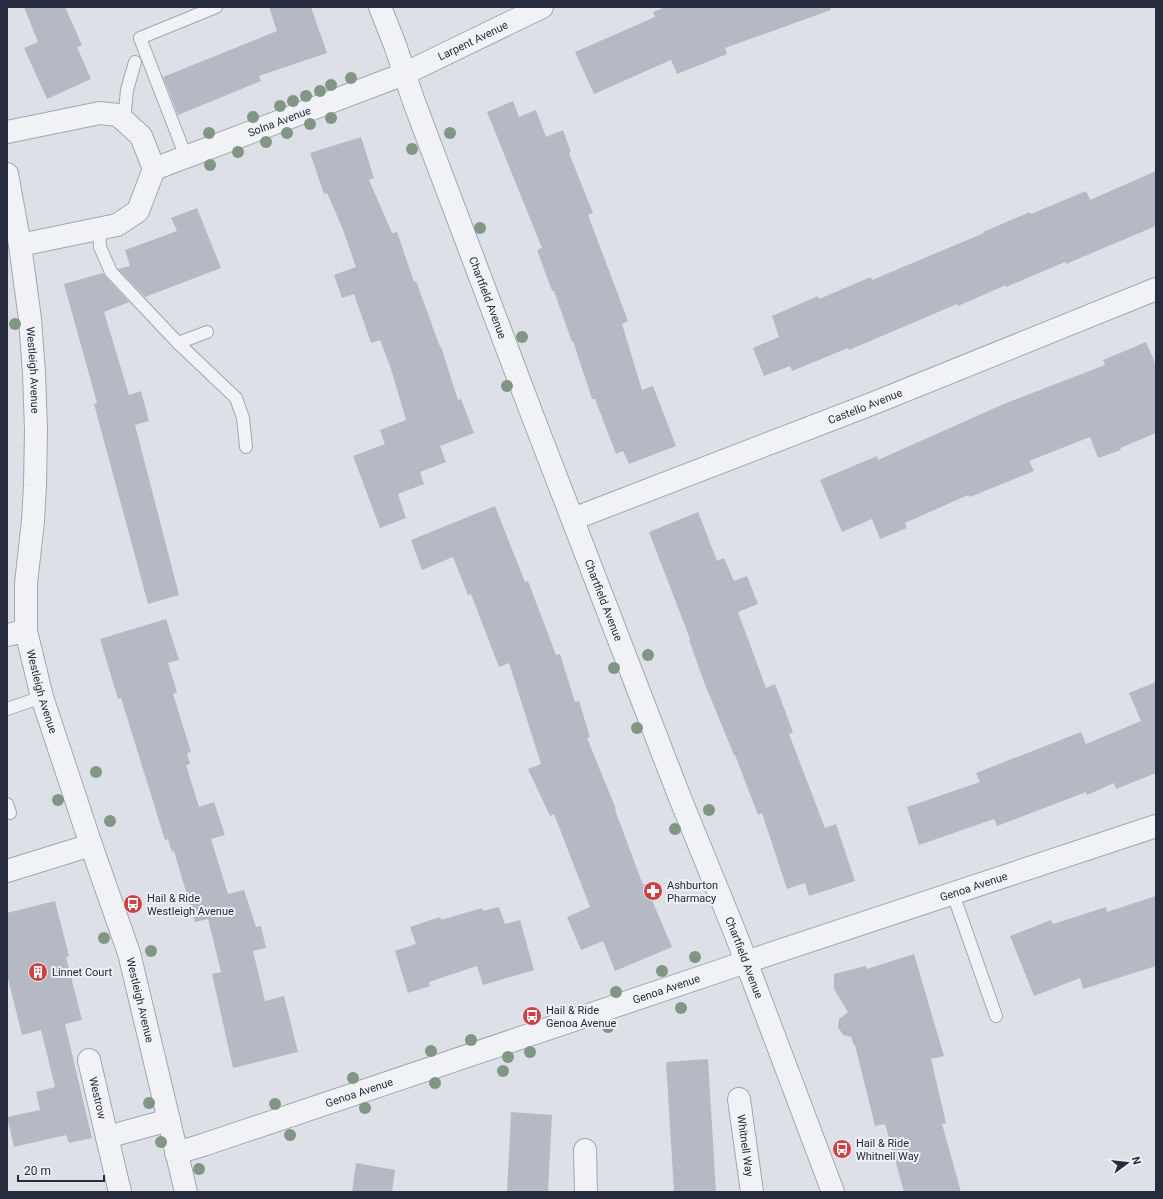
<svg xmlns="http://www.w3.org/2000/svg" width="1163" height="1199" font-family="Roboto,sans-serif">
<rect width="100%" height="100%" fill="#dee0e8"/>
<g fill="#b5b9c4">
<polygon points="24,7 65,7 82,45 77,47 91,79 47,99 24,48 38,42"/>
<polygon points="269,7 311,7 327,53 259,76 261,81 178,115 163,77 277,31"/>
<polygon points="666,7 830,7 831,10 725,48 727,54 677,74 671,60 594,94 575,52 655,17 653,12"/>
<polygon points="513,101 519,117 536,110 546,137 563,130 571,152 569,153 593,213 588,215 628,321 622,324 642,390 653,386 676,446 629,464 623,451 616,454 595,399 592,399 573,341 572,342 554,291 552,291 537,250 542,248 487,112"/>
<polygon points="361,137 374,178 369,180 392,233 397,232 414,282 416,281 440,347 441,347 458,400 461,399 474,433 440,446 446,462 420,472 424,484 398,494 406,518 380,528 353,456 385,444 380,430 406,420 391,369 380,340 371,343 354,294 342,298 334,275 356,267 342,227 327,193 324,194 310,153"/>
<polygon points="1156,171 1156,226 1066,264 1065,262 1006,287 1006,285 958,306 957,304 849,350 848,348 792,371 790,366 764,376 753,348 779,337 772,316 818,296 819,299 871,277 872,280 984,233 983,232 1030,212 1031,214 1086,191 1090,200"/>
<polygon points="197,208 221,268 145,297 118,269 130,266 125,250 177,231 171,218"/>
<polygon points="103,273 106,277 129,302 104,312 129,395 141,391 149,421 135,425 179,595 148,604 94,404 97,403 64,284"/>
<polygon points="1146,342 1156,365 1156,433 1120,448 1121,450 1098,458 1090,437 1029,461 1034,471 970,497 968,495 905,523 907,528 880,539 872,519 842,532 820,480 877,456 878,460 1006,403 1105,365 1103,360"/>
<polygon points="495,506 525,582 528,581 556,655 560,654 575,702 579,701 590,737 587,738 616,809 615,810 643,885 645,884 672,947 615,971 603,941 581,950 567,917 590,907 554,814 550,816 528,769 541,764 509,663 499,667 471,594 468,595 453,557 422,570 411,540"/>
<polygon points="698,512 717,561 724,558 734,581 747,576 758,604 738,612 766,688 775,684 793,732 789,734 825,828 836,824 855,881 809,896 805,883 787,889 762,813 758,815 735,755 734,755 704,682 689,640 690,639 649,532"/>
<polygon points="166,619 179,660 168,663 177,692 173,694 191,752 187,753 190,764 186,765 199,807 214,802 225,835 211,839 228,894 244,890 256,927 261,926 266,948 253,951 265,1001 284,996 298,1052 233,1068 212,974 221,972 208,919 195,922 174,851 172,852 168,839 165,840 121,698 118,699 100,639"/>
<polygon points="1156,682 1156,773 1116,789 1114,783 1087,795 1086,792 997,826 994,819 919,845 907,807 980,782 976,773 1081,732 1086,744 1141,721 1129,693"/>
<polygon points="1156,896 1156,966 1083,989 1080,978 1034,996 1010,936 1051,920 1053,924 1106,907 1107,912"/>
<polygon points="55,901 69,956 66,957 82,1020 65,1024 92,1138 69,1143 66,1135 14,1147 7,1117 40,1110 36,1092 55,1087 41,1030 22,1035 7,975 7,913"/>
<polygon points="499,907 505,924 520,920 534,970 483,985 477,966 429,982 430,986 408,993 395,951 416,944 410,927 440,917 441,920 482,908 483,911"/>
<polygon points="914,954 944,1056 931,1059 946,1123 942,1124 961,1192 904,1192 885,1124 875,1126 855,1045 854,1045 851,1037 843,1035 838,1027 839,1019 848,1012 834,989 834,974 865,966 867,969"/>
<polygon points="708,1059 716,1192 674,1192 666,1062"/>
<polygon points="511,1112 552,1115 548,1192 507,1192"/>
<polygon points="356,1163 395,1170 392,1192 352,1192"/>
</g>
<g fill="none" stroke-linecap="round" stroke-linejoin="round">
<g stroke="#a3a6b2" stroke-width="14">
<g id="lane">
<polyline points="124,121 127,90 135,62"/>
<polyline points="186,157 140,38 216,7"/>
<polyline points="99,229 100,247 111,272 178,343 236,398 243,418 246,447"/>
<polyline points="178,343 207,332"/>
<polyline points="7,709 42,697"/>
<polyline points="7,804 10,813"/>
<polyline points="953,894 996,1016"/>
</g>
</g>
<g stroke="#a3a6b2" stroke-width="24">
<g id="street">
<path id="s1" d="M380,7l15,38 19,57 119,315 147,381 56,137 97,257"/>
<polyline points="7,132 100,113 118,115 141,136 154,169 138,211 117,225 20,245"/>
<path id="s2" d="M154,169l250,-95 138,-67"/>
<path id="s3" d="M7,174l13,71 10,74 4,54 2,57 -1,55 -2,36 -7,62v48l16,66 49,148 38,108 57,239"/>
<path id="s4" d="M573,519l301,-116 282,-114"/>
<polyline points="7,635 26,631"/>
<polyline points="7,871 91,845"/>
<path id="s5" d="M89,1060l18,77 62,-17"/>
<path id="s6" d="M739,1099l13,93"/>
<polyline points="107,1137 120,1192"/>
<polyline points="585,1150 586,1192"/>
<path id="s7" d="M176,1153l27,-8 543,-183 410,-136"/>
</g>
</g>
<use href="#lane" stroke="#f1f2f6" stroke-width="12"/>
<use href="#street" stroke="#f1f2f6" stroke-width="22"/>
</g>
<g fill="#829685">
<circle cx="351" cy="78" r="6"/>
<circle cx="331" cy="85" r="6"/>
<circle cx="320" cy="91" r="6"/>
<circle cx="306" cy="96" r="6"/>
<circle cx="293" cy="101" r="6"/>
<circle cx="280" cy="106" r="6"/>
<circle cx="253" cy="117" r="6"/>
<circle cx="331" cy="118" r="6"/>
<circle cx="310" cy="124" r="6"/>
<circle cx="209" cy="133" r="6"/>
<circle cx="287" cy="133" r="6"/>
<circle cx="450" cy="133" r="6"/>
<circle cx="266" cy="142" r="6"/>
<circle cx="412" cy="149" r="6"/>
<circle cx="238" cy="152" r="6"/>
<circle cx="210" cy="165" r="6"/>
<circle cx="480" cy="228" r="6"/>
<circle cx="15" cy="324" r="6"/>
<circle cx="522" cy="337" r="6"/>
<circle cx="507" cy="386" r="6"/>
<circle cx="648" cy="655" r="6"/>
<circle cx="614" cy="668" r="6"/>
<circle cx="637" cy="728" r="6"/>
<circle cx="96" cy="772" r="6"/>
<circle cx="58" cy="800" r="6"/>
<circle cx="709" cy="810" r="6"/>
<circle cx="110" cy="821" r="6"/>
<circle cx="675" cy="829" r="6"/>
<circle cx="104" cy="938" r="6"/>
<circle cx="151" cy="951" r="6"/>
<circle cx="695" cy="957" r="6"/>
<circle cx="662" cy="971" r="6"/>
<circle cx="616" cy="992" r="6"/>
<circle cx="681" cy="1008" r="6"/>
<circle cx="608" cy="1027" r="6"/>
<circle cx="471" cy="1040" r="6"/>
<circle cx="431" cy="1051" r="6"/>
<circle cx="530" cy="1052" r="6"/>
<circle cx="508" cy="1057" r="6"/>
<circle cx="503" cy="1071" r="6"/>
<circle cx="353" cy="1078" r="6"/>
<circle cx="435" cy="1083" r="6"/>
<circle cx="149" cy="1103" r="6"/>
<circle cx="275" cy="1104" r="6"/>
<circle cx="365" cy="1108" r="6"/>
<circle cx="290" cy="1135" r="6"/>
<circle cx="161" cy="1142" r="6"/>
<circle cx="199" cy="1169" r="6"/>
</g>
<defs>
<g id="pharmacy-disc" transform="scale(1)"><circle r="9.5" fill="#ce4143" stroke="#edf0f5"/><path d="M-2-6h4v4h4v4h-4v4h-4v-4h-4v-4h4Z" fill="#fff"/></g>
<g id="bus-disc" transform="scale(1)"><circle r="9.5" fill="#ce4143" stroke="#edf0f5"/><path d="M-5-6H5V4H4V6H2V4H-2V6H-4V4H-5ZM-3.5-4V0h7V-4ZM-3.5 1.2v1.5H-2V1.2ZM2 1.2v1.5H3.5V1.2Z" fill="#fff"/></g>
<g id="building-disc" transform="scale(1)"><circle r="9.5" fill="#ce4143" stroke="#edf0f5"/><path d="M-4-6H4V6H1V3H-1V6H-4ZM-2.5-4.3h1.7v1.8h-1.7ZM.8-4.3h1.7v1.8H.8ZM-2.5-1h1.7V.8h-1.7ZM.8-1h1.7V.8H.8Z" fill="#fff"/></g>
</defs>
<g fill-rule="evenodd">
<use href="#pharmacy-disc" x="653" y="891"/>
<use href="#bus-disc" x="133" y="904"/>
<use href="#building-disc" x="38" y="972"/>
<use href="#bus-disc" x="532" y="1016"/>
<use href="#bus-disc" x="842" y="1149"/>
</g>
<g text-anchor="middle" dominant-baseline="central" stroke-width="4" stroke-linejoin="round" paint-order="stroke">
<g font-size="11" fill="#272c3e" stroke="#edf0f5">
<text stroke="none"><textPath href="#s2" startOffset="344">Larpent Avenue</textPath></text>
<text stroke="none"><textPath href="#s2" startOffset="134">Solna Avenue</textPath></text>
<text stroke="none"><textPath href="#s1" startOffset="310">Chartfield Avenue</textPath></text>
<text stroke="none"><textPath href="#s3" startOffset="198">Westleigh Avenue</textPath></text>
<text stroke="none"><textPath href="#s4" startOffset="313">Castello Avenue</textPath></text>
<text stroke="none"><textPath href="#s1" startOffset="634">Chartfield Avenue</textPath></text>
<text stroke="none"><textPath href="#s3" startOffset="522">Westleigh Avenue</textPath></text>
<text stroke="none"><textPath href="#s7" startOffset="841">Genoa Avenue</textPath></text>
<text stroke="none"><textPath href="#s1" startOffset="1018">Chartfield Avenue</textPath></text>
<text stroke="none"><textPath href="#s7" startOffset="517">Genoa Avenue</textPath></text>
<text stroke="none"><textPath href="#s3" startOffset="846">Westleigh Avenue</textPath></text>
<text stroke="none"><textPath href="#s7" startOffset="193">Genoa Avenue</textPath></text>
<text stroke="none"><textPath href="#s5" startOffset="39">Westrow</textPath></text>
<text stroke="none"><textPath href="#s6" startOffset="47">Whitnell Way</textPath></text>
</g>
<g font-size="11" fill="#272c3e" stroke="#edf0f5" text-anchor="start">
<text x="667" y="885">Ashburton<tspan x="667" dy="13">Pharmacy</tspan></text>
<text x="147" y="898">Hail &amp; Ride<tspan x="147" dy="13">Westleigh Avenue</tspan></text>
<text x="52" y="972">Linnet Court</text>
<text x="546" y="1010">Hail &amp; Ride<tspan x="546" dy="13">Genoa Avenue</tspan></text>
<text x="856" y="1143">Hail &amp; Ride<tspan x="856" dy="13">Whitnell Way</tspan></text>
</g>
</g>
<rect width="1163" height="1199" fill="none" stroke="#272c3e" stroke-width="16"/>
<g transform="translate(1127 1163) rotate(75)" stroke="#edf0f5" stroke-width="3" paint-order="stroke">
<path d="M0-3L7 15L0 10L-7 15Z" fill="#272c3e"/>
<text y="-6" font-size="11" font-weight="bold" text-anchor="middle" fill="#272c3e">N</text>
</g>
<path d="M18 1175v6h86v-6" fill="none" stroke="#272c3e" stroke-width="2"/>
<text x="24" y="1175" font-size="12" fill="#272c3e" stroke="#edf0f5" stroke-width="3" paint-order="stroke">20 m</text>
</svg>
